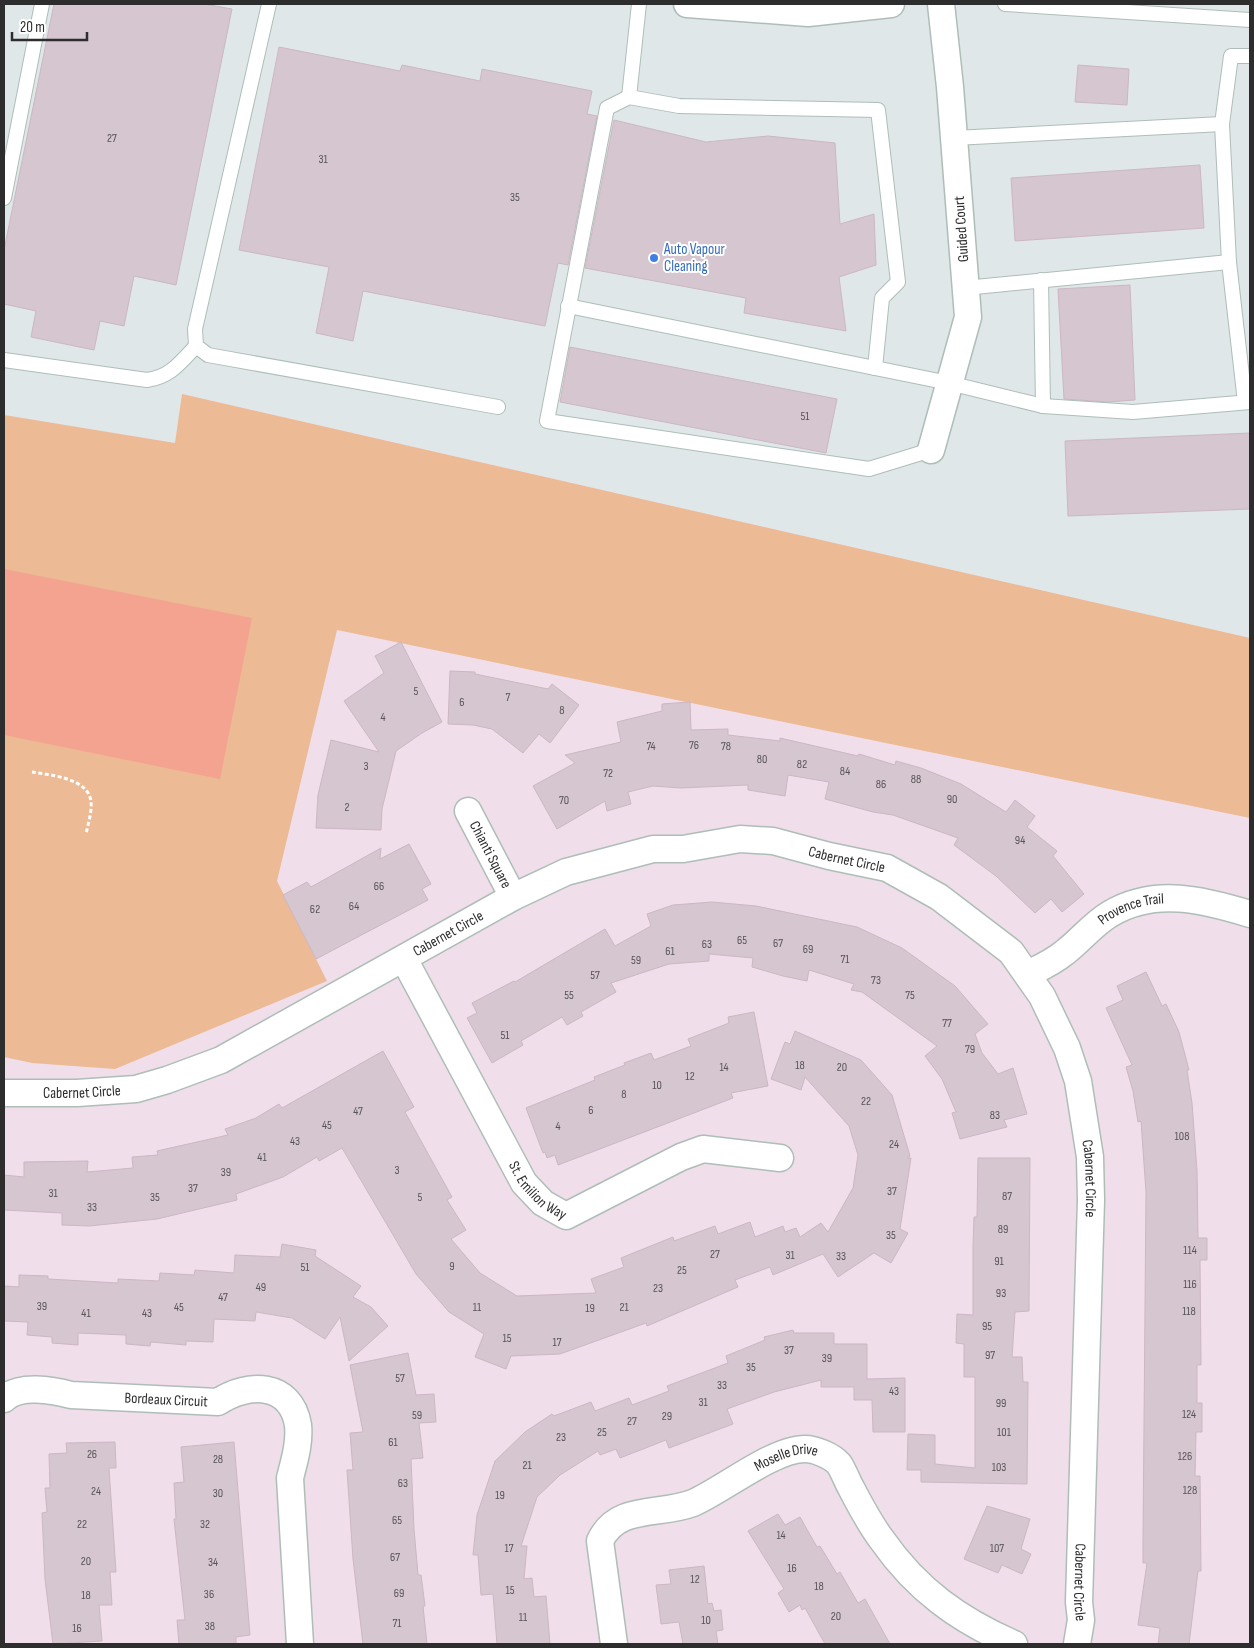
<svg xmlns="http://www.w3.org/2000/svg" width="1254" height="1648" viewBox="0 0 1254 1648" font-family="'Sofia Sans Condensed',sans-serif">
<style>
.industrial{fill:#dfe7e8}
.green{fill:#ecba95}
.pitch{fill:#f4a390}
.building{fill:#d5c6cf;stroke:#ccb7c3}
.lines{fill:none;stroke-linecap:round;stroke-linejoin:round}
.service-casing{stroke:#aebeb7;stroke-width:16}
.minor-casing{stroke:#aebeb7;stroke-width:29}
.path{stroke:#fff;stroke-width:3;stroke-dasharray:4 2.5;stroke-linecap:butt}
.service{stroke:#fff;stroke-width:14}
.minor{stroke:#fff;stroke-width:26}
.shop-dot{fill:#3f7fe0;stroke:#fff;stroke-width:2}
.labels{text-anchor:middle;stroke-width:4;stroke-linejoin:round;paint-order:stroke}
.number-label{font-size:12px;fill:#575356}
.street-label{font-size:15px;fill:#2d2d2d;stroke:#fff}
.shop-label{font-size:15px;fill:#366cbe;stroke:#fff;text-anchor:start}
</style>
<rect width="100%" height="100%" fill="#f0deea"/>
<polygon class="industrial" points="4,4 1250,4 1250,638 183,394 176,443 4,415"/>
<polygon class="green" points="182,394 1250,638 1250,818 337,630 277,881 327,981 115,1069 32,1063 4,1057 4,415 175,443"/>
<polygon class="pitch" points="4,569 252,618 220,779 4,735"/>
<g class="building">
<polygon points="54,4 204,4 232,9 176,285 134,276 124,326 100,321 94,350 31,337 36,311 4,304 4,250"/>
<polygon points="279,47 400,71 402,65 480,81 482,69 592,91 587,114 597,116 568,265 558,263 545,326 363,291 353,341 316,333 329,267 239,250"/>
<polygon points="1078,65 1129,69 1127,105 1075,102"/>
<polygon points="614,120 706,142 768,136 835,143 840,224 874,214 876,265 839,277 846,331 744,313 746,298 585,268"/>
<polygon points="1200,165 1204,228 1015,241 1011,178"/>
<polygon points="1130,285 1135,400 1108,402 1064,399 1058,289"/>
<polygon points="570,347 837,399 826,453 560,402"/>
<polygon points="1250,433 1250,509 1068,516 1065,441"/>
<polygon points="401,642 442,722 422,733 396,751 382,809 381,830 316,828 318,795 331,740 379,752 344,701 384,673 375,656"/>
<polygon points="450,671 475,672 475,674 548,689 552,684 579,705 550,743 539,734 523,753 492,729 473,725 448,724"/>
<polygon points="690,702 691,730 728,729 728,735 780,741 780,738 858,756 859,754 895,765 896,761 921,768 961,784 1006,812 1015,800 1035,816 1027,827 1057,851 1053,856 1084,894 1062,912 1051,899 1035,913 996,876 954,845 958,838 893,815 873,812 825,799 829,782 788,775 785,796 748,790 748,785 681,788 653,786 628,792 631,804 607,811 605,801 557,829 533,786 575,763 565,755 621,742 617,722 662,711 662,704"/>
<polygon points="409,844 431,884 422,889 428,900 316,959 283,895 307,882 311,887 381,848 380,859"/>
<polygon points="712,902 756,906 857,927 902,948 955,986 988,1024 975,1034 982,1053 998,1074 1013,1068 1027,1114 1004,1120 1007,1127 960,1139 952,1113 956,1112 942,1079 925,1056 937,1046 862,992 851,990 854,984 809,970 807,981 783,976 752,967 753,958 709,954 709,961 669,964 611,983 616,992 581,1012 583,1016 567,1025 562,1017 521,1041 523,1045 492,1063 467,1018 477,1013 472,1003 514,981 515,982 605,929 615,946 651,926 647,914 673,905"/>
<polygon points="1146,972 1162,1006 1166,1004 1179,1032 1189,1070 1187,1070 1192,1103 1197,1171 1198,1238 1207,1238 1207,1260 1200,1260 1201,1365 1197,1365 1197,1403 1202,1403 1202,1432 1196,1432 1195,1476 1200,1476 1201,1571 1198,1571 1189,1644 1158,1644 1160,1628 1138,1625 1147,1563 1143,1563 1143,1543 1146,1192 1141,1121 1138,1122 1133,1091 1126,1067 1132,1065 1106,1008 1123,1000 1117,986"/>
<polygon points="754,1012 768,1086 731,1093 733,1098 558,1165 555,1155 547,1158 545,1152 543,1153 526,1108 595,1080 594,1077 625,1065 624,1063 651,1053 654,1060 691,1046 688,1039 729,1023 728,1017"/>
<polygon points="795,1031 861,1060 892,1095 910,1156 907,1158 911,1158 900,1229 908,1233 891,1263 874,1253 838,1277 823,1254 773,1275 770,1267 735,1280 738,1287 647,1326 646,1323 560,1354 511,1356 506,1369 475,1357 484,1334 449,1312 416,1274 342,1148 319,1161 317,1157 283,1177 236,1194 237,1200 157,1219 89,1226 62,1225 62,1213 4,1210 4,1175 24,1177 24,1162 88,1161 87,1172 133,1168 132,1157 158,1155 157,1151 228,1135 225,1129 256,1118 279,1104 282,1108 383,1051 414,1107 405,1112 452,1197 447,1200 466,1230 451,1239 480,1273 517,1296 596,1293 591,1279 624,1267 621,1258 673,1237 674,1241 715,1226 718,1234 750,1222 755,1237 783,1226 785,1232 796,1228 800,1237 821,1223 828,1232 853,1188 858,1155 849,1126 805,1077 801,1090 771,1079 785,1042 790,1044"/>
<polygon points="978,1158 1030,1158 1029,1311 1015,1312 1012,1357 1022,1357 1023,1382 1028,1382 1027,1484 921,1482 921,1470 907,1470 908,1434 935,1435 935,1464 975,1468 975,1377 964,1377 964,1344 956,1343 957,1314 973,1315 973,1246 974,1217 977,1217"/>
<polygon points="282,1244 316,1250 315,1256 361,1286 353,1297 371,1307 388,1326 349,1361 340,1317 325,1339 292,1318 256,1312 255,1321 214,1319 213,1342 186,1341 186,1345 151,1342 150,1346 126,1344 126,1335 78,1333 78,1345 52,1343 52,1337 27,1335 28,1322 4,1321 4,1286 19,1287 19,1275 48,1276 48,1279 118,1283 118,1279 159,1281 160,1273 194,1275 195,1270 234,1273 235,1255 280,1257"/>
<polygon points="793,1330 794,1333 834,1333 834,1344 867,1344 867,1379 905,1378 905,1432 873,1432 872,1400 854,1400 854,1387 821,1387 821,1380 774,1392 727,1409 733,1424 669,1448 666,1440 620,1458 616,1449 600,1455 598,1451 560,1475 537,1497 521,1546 527,1546 524,1579 532,1578 534,1597 546,1596 550,1644 497,1644 493,1594 481,1595 478,1555 473,1555 477,1515 495,1461 525,1432 552,1414 554,1416 591,1402 595,1411 629,1398 632,1405 669,1391 667,1386 728,1363 726,1356 765,1340 764,1337"/>
<polygon points="408,1353 416,1395 434,1394 436,1422 419,1423 423,1458 411,1459 414,1529 418,1575 421,1575 425,1606 423,1606 427,1644 363,1644 353,1559 347,1470 353,1470 350,1433 363,1432 350,1365"/>
<polygon points="115,1442 116,1468 109,1468 116,1572 110,1572 112,1605 99,1605 102,1641 53,1644 45,1579 42,1513 47,1512 45,1488 50,1488 49,1454 67,1453 66,1443"/>
<polygon points="234,1442 250,1635 236,1637 236,1644 179,1644 177,1620 185,1620 174,1519 176,1519 174,1483 184,1482 181,1447"/>
<polygon points="987,1506 1030,1519 1021,1549 1031,1554 1022,1574 1002,1565 998,1573 964,1559"/>
<polygon points="778,1514 785,1525 800,1517 817,1547 820,1546 837,1574 840,1572 858,1603 865,1599 890,1644 825,1644 805,1608 802,1610 800,1605 789,1612 778,1593 784,1589 748,1531"/>
<polygon points="704,1566 708,1604 712,1603 714,1611 721,1610 723,1630 716,1631 718,1644 683,1644 679,1622 661,1624 656,1585 671,1584 669,1570"/>
</g>
<g class="lines">
<defs>
<g id="service">
<polyline points="269,4 195,329 196,346 208,355 498,407"/>
<polyline points="639,4 629,97 679,106 878,110 898,282 882,298 875,368"/>
<polyline points="1005,4 1250,20"/>
<polyline points="629,97 607,108 547,421 869,469 931,450"/>
<polyline points="954,138 1222,124"/>
<polyline points="4,198 42,4"/>
<polyline points="1041,280 1043,406"/>
<polyline points="965,288 1229,262"/>
<polyline points="568,306 949,383 1043,406 1133,412 1250,402"/>
<path d="M4,360L147,380C170,377 180,363 196,346"/>
<polyline points="1245,402 1229,262 1222,124 1231,56 1250,56"/>
</g>
<g id="minor">
<polyline points="687,4 808,13 891,4"/>
<polyline points="931,450 968,317 950,87 941,4"/>
<path id="s1" d="M468,811L513,897"/>
<path id="s2" d="M404,959L524,1183L543,1203L566,1216L681,1157L703,1149L780,1158"/>
<path id="s3" d="M1028,974C1040,968 1053,962 1064,953C1080,941 1093,924 1110,914C1155,887 1204,900 1250,914"/>
<path id="s4" d="M4,1093H77L136,1089L167,1080L221,1060L513,897L566,872L653,849H683L740,839L773,841L829,856L887,868L939,897L1011,952L1042,996L1067,1048L1078,1081L1090,1157L1091,1200L1079,1602L1081,1620L1077,1644"/>
<path id="s5" d="M4,1399C19,1384 53,1390 71,1395L218,1402C248,1382 291,1382 298,1425C300,1443 294,1462 290,1478L300,1644"/>
<path id="s6" d="M614,1644L600,1541C617,1504 659,1516 693,1503C723,1490 773,1449 805,1449C815,1449 832,1456 839,1464C843,1470 846,1478 849,1484C859,1503 869,1523 882,1540C917,1590 959,1620 1014,1644"/>
</g>
</defs>
<use href="#service" class="service-casing"/>
<use href="#minor" class="minor-casing"/>
<path class="path" d="M32,772C50,775 89,778 91,802C92,812 88,824 86,834"/>
<use href="#service" class="service"/>
<use href="#minor" class="minor"/>
</g>
<circle class="shop-dot" cx="654" cy="258" r="5"/>
<g class="labels">
<g class="number-label">
<text x="112" y="142">27</text>
<text x="323" y="163">31</text>
<text x="515" y="201">35</text>
<text x="805" y="420">51</text>
<text x="416" y="695">5</text>
<text x="508" y="701">7</text>
<text x="462" y="706">6</text>
<text x="562" y="714">8</text>
<text x="383" y="721">4</text>
<text x="694" y="749">76</text>
<text x="651" y="750">74</text>
<text x="726" y="750">78</text>
<text x="762" y="763">80</text>
<text x="802" y="768">82</text>
<text x="366" y="770">3</text>
<text x="845" y="775">84</text>
<text x="608" y="777">72</text>
<text x="916" y="783">88</text>
<text x="881" y="788">86</text>
<text x="952" y="803">90</text>
<text x="564" y="804">70</text>
<text x="347" y="811">2</text>
<text x="1020" y="844">94</text>
<text x="379" y="890">66</text>
<text x="354" y="910">64</text>
<text x="315" y="913">62</text>
<text x="742" y="944">65</text>
<text x="778" y="947">67</text>
<text x="707" y="948">63</text>
<text x="808" y="953">69</text>
<text x="670" y="955">61</text>
<text x="845" y="963">71</text>
<text x="636" y="964">59</text>
<text x="595" y="979">57</text>
<text x="876" y="984">73</text>
<text x="569" y="999">55</text>
<text x="910" y="999">75</text>
<text x="947" y="1027">77</text>
<text x="505" y="1039">51</text>
<text x="970" y="1053">79</text>
<text x="800" y="1069">18</text>
<text x="724" y="1071">14</text>
<text x="842" y="1071">20</text>
<text x="690" y="1080">12</text>
<text x="657" y="1089">10</text>
<text x="624" y="1098">8</text>
<text x="866" y="1105">22</text>
<text x="591" y="1114">6</text>
<text x="358" y="1115">47</text>
<text x="995" y="1119">83</text>
<text x="327" y="1129">45</text>
<text x="558" y="1130">4</text>
<text x="1182" y="1140">108</text>
<text x="295" y="1145">43</text>
<text x="894" y="1148">24</text>
<text x="262" y="1161">41</text>
<text x="397" y="1174">3</text>
<text x="226" y="1176">39</text>
<text x="193" y="1192">37</text>
<text x="892" y="1195">37</text>
<text x="53" y="1197">31</text>
<text x="1007" y="1200">87</text>
<text x="155" y="1201">35</text>
<text x="420" y="1201">5</text>
<text x="92" y="1211">33</text>
<text x="1003" y="1233">89</text>
<text x="891" y="1239">35</text>
<text x="1190" y="1254">114</text>
<text x="715" y="1258">27</text>
<text x="790" y="1259">31</text>
<text x="841" y="1260">33</text>
<text x="999" y="1265">91</text>
<text x="452" y="1270">9</text>
<text x="305" y="1271">51</text>
<text x="682" y="1274">25</text>
<text x="1190" y="1288">116</text>
<text x="261" y="1291">49</text>
<text x="658" y="1292">23</text>
<text x="1001" y="1297">93</text>
<text x="223" y="1301">47</text>
<text x="42" y="1310">39</text>
<text x="179" y="1311">45</text>
<text x="477" y="1311">11</text>
<text x="624" y="1311">21</text>
<text x="590" y="1312">19</text>
<text x="1189" y="1315">118</text>
<text x="86" y="1317">41</text>
<text x="147" y="1317">43</text>
<text x="987" y="1330">95</text>
<text x="507" y="1342">15</text>
<text x="557" y="1346">17</text>
<text x="789" y="1354">37</text>
<text x="990" y="1359">97</text>
<text x="827" y="1362">39</text>
<text x="751" y="1371">35</text>
<text x="400" y="1382">57</text>
<text x="722" y="1389">33</text>
<text x="894" y="1395">43</text>
<text x="703" y="1406">31</text>
<text x="1001" y="1407">99</text>
<text x="1189" y="1418">124</text>
<text x="417" y="1419">59</text>
<text x="667" y="1420">29</text>
<text x="632" y="1425">27</text>
<text x="602" y="1436">25</text>
<text x="1004" y="1436">101</text>
<text x="561" y="1441">23</text>
<text x="393" y="1446">61</text>
<text x="92" y="1458">26</text>
<text x="1185" y="1460">126</text>
<text x="218" y="1463">28</text>
<text x="527" y="1469">21</text>
<text x="999" y="1471">103</text>
<text x="403" y="1487">63</text>
<text x="1190" y="1494">128</text>
<text x="96" y="1495">24</text>
<text x="218" y="1497">30</text>
<text x="500" y="1499">19</text>
<text x="397" y="1524">65</text>
<text x="82" y="1528">22</text>
<text x="205" y="1528">32</text>
<text x="781" y="1539">14</text>
<text x="509" y="1552">17</text>
<text x="997" y="1552">107</text>
<text x="395" y="1561">67</text>
<text x="86" y="1565">20</text>
<text x="213" y="1566">34</text>
<text x="792" y="1572">16</text>
<text x="695" y="1583">12</text>
<text x="819" y="1590">18</text>
<text x="510" y="1594">15</text>
<text x="399" y="1597">69</text>
<text x="209" y="1598">36</text>
<text x="86" y="1599">18</text>
<text x="836" y="1620">20</text>
<text x="523" y="1621">11</text>
<text x="706" y="1624">10</text>
<text x="397" y="1627">71</text>
<text x="210" y="1630">38</text>
<text x="77" y="1632">16</text>
</g>
<g class="street-label">
<text transform="translate(961 229) rotate(-94)" y="5">Guided Court</text>
<text dy="5" stroke="none"><textPath href="#s1" startOffset="49">Chianti Square</textPath></text>
<text dy="5" stroke="none"><textPath href="#s4" startOffset="902">Cabernet Circle</textPath></text>
<text dy="5" stroke="none"><textPath href="#s3" startOffset="124">Provence Trail</textPath></text>
<text dy="5" stroke="none"><textPath href="#s4" startOffset="482">Cabernet Circle</textPath></text>
<text dy="5" stroke="none"><textPath href="#s4" startOffset="78">Cabernet Circle</textPath></text>
<text dy="5" stroke="none"><textPath href="#s4" startOffset="1338">Cabernet Circle</textPath></text>
<text dy="5" stroke="none"><textPath href="#s2" startOffset="269">St. Emilion Way</textPath></text>
<text dy="5" stroke="none"><textPath href="#s5" startOffset="165">Bordeaux Circuit</textPath></text>
<text dy="5" stroke="none"><textPath href="#s6" startOffset="314">Moselle Drive</textPath></text>
<text dy="5" stroke="none"><textPath href="#s4" startOffset="1742">Cabernet Circle</textPath></text>
</g>
<g class="shop-label">
<text x="664" y="254">Auto Vapour<tspan x="664" dy="17">Cleaning</tspan></text>
</g>
</g>
<rect width="1254" height="1648" fill="none" stroke="#2d2d2d" stroke-width="10"/>
<path d="M12 32v8h75v-8" fill="none" stroke="#2d2d2d" stroke-width="2.5"/>
<text x="20" y="32" font-size="15" fill="#2d2d2d" stroke="#ffffff" stroke-width="4" paint-order="stroke">20 m</text>
</svg>
